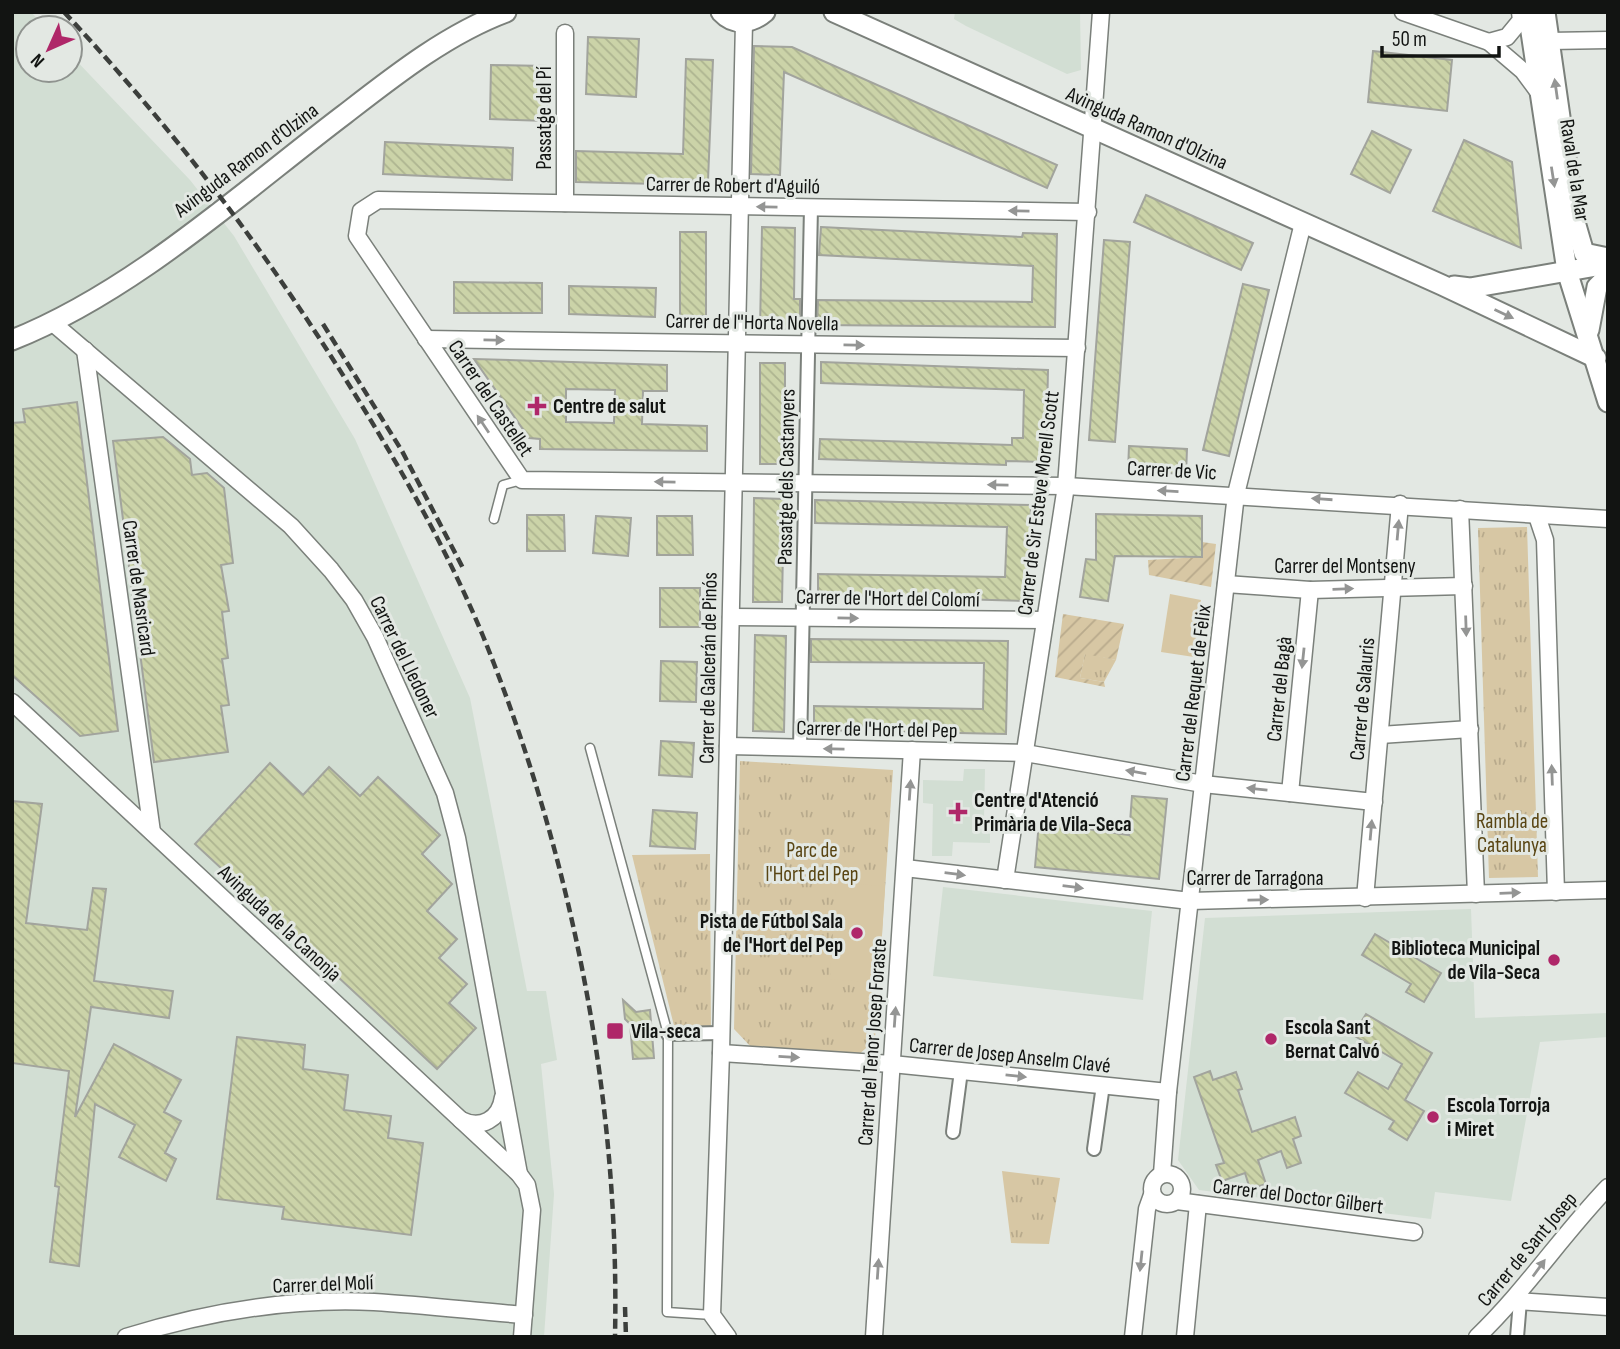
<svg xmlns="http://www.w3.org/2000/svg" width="1620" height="1349" viewBox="0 0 1620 1349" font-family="'Sofia Sans Condensed',sans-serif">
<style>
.built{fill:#d2ded3}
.grass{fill:url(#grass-tufts)}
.garden{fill:url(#garden-furrows)}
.pitch{fill:#d7c7a4}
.building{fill:url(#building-back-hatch);stroke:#a2a49d;stroke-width:2;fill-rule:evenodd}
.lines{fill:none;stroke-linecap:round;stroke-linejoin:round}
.service-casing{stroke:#7b807b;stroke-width:11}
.pedestrian-casing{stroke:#7b807b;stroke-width:16}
.minor-casing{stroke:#7b807b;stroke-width:19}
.tertiary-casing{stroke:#7b807b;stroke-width:23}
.service{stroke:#fff;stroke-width:8}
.pedestrian{stroke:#fff;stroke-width:12}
.minor{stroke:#fff;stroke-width:16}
.tertiary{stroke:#fff;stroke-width:19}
.rail{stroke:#3c3f3c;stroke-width:4.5;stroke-dasharray:10 5;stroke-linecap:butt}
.oneway{fill:#949594}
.poi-dot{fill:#af2769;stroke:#e3e8e3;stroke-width:2.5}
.labels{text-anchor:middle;stroke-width:6;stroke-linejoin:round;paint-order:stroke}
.street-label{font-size:21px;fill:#121412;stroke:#e3e8e3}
.poi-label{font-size:21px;font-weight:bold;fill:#121412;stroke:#e3e8e3;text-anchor:start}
.park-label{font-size:21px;fill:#594513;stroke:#e3e8e3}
</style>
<defs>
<pattern id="grass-tufts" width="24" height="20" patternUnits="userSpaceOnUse" patternTransform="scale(1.75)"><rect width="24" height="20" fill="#d7c7a4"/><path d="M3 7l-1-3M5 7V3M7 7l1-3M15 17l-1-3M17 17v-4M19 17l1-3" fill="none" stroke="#b8aa8c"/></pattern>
<pattern id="garden-furrows" width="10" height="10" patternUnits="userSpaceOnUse" patternTransform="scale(1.75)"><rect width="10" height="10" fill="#d7c7a4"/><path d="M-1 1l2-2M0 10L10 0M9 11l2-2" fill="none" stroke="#b8aa8c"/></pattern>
<pattern id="building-back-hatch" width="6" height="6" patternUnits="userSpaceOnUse" patternTransform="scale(1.75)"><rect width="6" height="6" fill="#cbd3a8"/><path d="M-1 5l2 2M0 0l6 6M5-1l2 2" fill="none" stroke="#adb490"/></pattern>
</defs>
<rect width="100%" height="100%" fill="#e3e8e3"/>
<g class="built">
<polygon points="12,12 31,12 46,28 28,28 28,70 70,70 70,54 190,180 234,236 355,439 470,698 527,991 546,991 557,1060 541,1064 554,1194 544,1337 12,1337"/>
<polygon points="955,12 1080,12 1081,70 1067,74 966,26 954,19"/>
<polygon points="964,769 985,769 984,820 990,821 990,843 953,842 952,856 932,856 933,804 923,803 923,780 963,781"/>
<polygon points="943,887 1152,911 1143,1000 933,976"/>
<polygon points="1471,909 1475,1018 1608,1013 1608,1037 1540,1042 1511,1201 1435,1192 1431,1219 1199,1190 1178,1160 1205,918"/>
</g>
<g class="grass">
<polygon points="1527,527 1538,877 1489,878 1478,528"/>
<polygon points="1085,653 1116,660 1104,682 1080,678"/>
<polygon points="740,761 893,770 875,1040 856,1057 752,1048 734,1029"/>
<polygon points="710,854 711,1033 676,1034 632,855"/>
<polygon points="1002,1171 1060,1178 1049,1244 1011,1243"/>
</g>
<g class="garden">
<polygon points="1202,542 1216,544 1211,587 1149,575 1148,560 1201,557"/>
<polygon points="1063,614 1124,624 1116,660 1085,654 1080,678 1104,682 1105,687 1055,677"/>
</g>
<g class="pitch">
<polygon points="1170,594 1201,600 1194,657 1161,652"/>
<polygon points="836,883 885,886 879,983 830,979"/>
</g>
<g class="building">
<polygon points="588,37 639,39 636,97 586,94"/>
<polygon points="754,46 792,47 1057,165 1047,188 784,72 780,175 751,174"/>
<polygon points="1373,51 1452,60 1447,111 1368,102"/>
<polygon points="686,59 713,60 708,181 660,179 659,184 576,182 576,151 683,154"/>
<polygon points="491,65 547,66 547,121 490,119"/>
<polygon points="1372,131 1411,150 1390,193 1351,174"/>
<polygon points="1464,140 1512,162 1521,248 1433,211"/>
<polygon points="385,142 513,148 512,180 383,174"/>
<polygon points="1146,195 1253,243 1241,270 1134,222"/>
<polygon points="762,227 795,228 794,299 800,299 800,325 793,324 793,329 760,329"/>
<polygon points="821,227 1022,237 1023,233 1057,234 1055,327 817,325 818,300 1032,302 1033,266 819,255"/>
<rect x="680" y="232" width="26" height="84"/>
<polygon points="1104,240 1130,242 1115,442 1089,440"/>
<polygon points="454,282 542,283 542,313 454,313"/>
<polygon points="1243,284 1269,290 1229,456 1203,450"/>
<polygon points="569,286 656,288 655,317 569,314"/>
<path d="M474,359L667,365V391H643L642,424L707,426V451L540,449V439L529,438ZM566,389L615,390L614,423L566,422Z"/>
<polygon points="821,362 1048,370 1046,462 1006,461 1006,465 819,459 820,439 1012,445 1012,438 1023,438 1024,390 821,383"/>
<rect x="760" y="363" width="25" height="101"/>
<polygon points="77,402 118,731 80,736 12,675 12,423 25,422 23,409"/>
<polygon points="163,437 190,459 192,475 207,473 224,488 233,563 221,565 229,611 222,612 228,658 222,659 229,705 221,706 228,752 154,762 113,441"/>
<polygon points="1129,446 1187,449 1186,474 1128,471"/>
<polygon points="754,498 784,499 782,602 753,602"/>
<polygon points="815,500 1031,505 1028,601 818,595 818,574 1005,577 1007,527 815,523"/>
<polygon points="1096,514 1202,516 1202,557 1115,556 1108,601 1080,597 1086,559 1096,560"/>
<polygon points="527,515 564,515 565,551 527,551"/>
<polygon points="596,516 631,518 628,556 593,553"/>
<polygon points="657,516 692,516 693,555 657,555"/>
<rect x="660" y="588" width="40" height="39"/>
<polygon points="755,635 786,636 784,732 753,731"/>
<polygon points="811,639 1008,641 1006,734 814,730 814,706 983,709 984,663 811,662"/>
<polygon points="661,661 697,662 696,702 660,701"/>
<polygon points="661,741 694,743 692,777 659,775"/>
<polygon points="270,763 303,795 329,767 360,796 378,777 440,835 422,854 452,884 427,911 457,939 439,958 467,984 449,1003 476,1028 437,1069 195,844"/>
<polygon points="1132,796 1167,799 1159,879 1035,867 1039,822 1129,835"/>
<polygon points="12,801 42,804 26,923 87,930 93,888 106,889 94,981 173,991 169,1018 91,1007 75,1117 114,1044 181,1080 164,1112 181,1121 165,1153 176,1159 166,1181 119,1157 135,1125 95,1104 79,1266 50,1262 59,1187 55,1186 69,1071 12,1063"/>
<polygon points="653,810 697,813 695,849 650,846"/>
<polygon points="1375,934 1441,973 1424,1002 1406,992 1411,984 1362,955"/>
<polygon points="623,1000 636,1012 650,1010 654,1058 633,1059 630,1024 625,1019"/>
<polygon points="1366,1014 1432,1053 1405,1100 1424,1111 1407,1140 1389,1129 1394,1121 1345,1093 1358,1072 1388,1089 1402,1064 1353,1035"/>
<polygon points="237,1037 305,1045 303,1069 348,1075 344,1110 391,1116 388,1138 423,1143 411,1235 282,1219 284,1207 217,1199"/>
<polygon points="1210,1071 1213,1080 1236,1072 1242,1089 1238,1090 1252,1132 1295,1117 1301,1136 1293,1139 1301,1163 1287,1168 1281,1151 1258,1160 1266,1184 1250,1189 1245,1173 1222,1181 1216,1165 1224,1163 1194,1077"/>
</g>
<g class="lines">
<defs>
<g id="service">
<polyline points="494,519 503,485 522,480"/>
<polyline points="590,748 668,1034 667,1312 712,1315"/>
</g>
<g id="pedestrian">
<polyline points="800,748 811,207"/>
<polyline points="668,1034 721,1033"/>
<polyline points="953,1132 961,1071"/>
<polyline points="1094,1149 1103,1085"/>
<polyline points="1517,1337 1520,1301"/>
</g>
<g id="minor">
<polyline points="1403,12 1489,42 1523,71 1540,94"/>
<polyline points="1549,41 1608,40"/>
<polyline points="1489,42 1507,37 1521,20 1520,12"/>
<polyline points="565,203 565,33"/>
<polyline points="1088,212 378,200 361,211 357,236 522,480 1066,486 1608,519"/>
<polyline points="54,324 291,526 331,570 354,600 375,637 445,793 457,838 519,1174"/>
<polyline points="426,339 1077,348"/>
<polyline points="85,350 152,832"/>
<polyline points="1460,509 1476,894"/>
<polyline points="1537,516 1545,540 1556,892"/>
<polyline points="1226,584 1310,590 1464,586"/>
<polyline points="731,617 1045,620"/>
<polyline points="12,702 519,1174 527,1185 532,1210 522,1337"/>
<polyline points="1380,735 1470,729"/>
<polyline points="728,746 1025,753 1203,784 1374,802"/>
<polyline points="1290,793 1310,590"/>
<polyline points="905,868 1190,901 1608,890"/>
<polyline points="1005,880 1066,486 1101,12"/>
<polyline points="1365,898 1400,504"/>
<polyline points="721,1053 892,1064 1168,1092"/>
<path d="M461,1120C481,1130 500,1119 503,1097"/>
<circle cx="1167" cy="1189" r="15"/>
<polyline points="1162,1174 1168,1092 1236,494 1303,223"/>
<polyline points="1177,1201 1414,1232"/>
<polyline points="1515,1301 1608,1307"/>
<path d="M126,1337C206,1312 290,1298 374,1302C424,1305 474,1311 524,1315"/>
<polyline points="728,1337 712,1315 721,1053 744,22"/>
<polyline points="874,1337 912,750"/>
<polyline points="1133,1337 1147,1209 1152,1195"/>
<polyline points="1185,1337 1198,1204"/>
<path d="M1477,1337C1525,1291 1562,1235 1608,1187"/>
</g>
<g id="tertiary">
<path d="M721,12C734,26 751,24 765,12"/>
<polyline points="834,12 1442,285 1596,358"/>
<polyline points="1528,12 1567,271 1608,402"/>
<polyline points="1545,12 1575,222 1584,253 1608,258"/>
<polyline points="1454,286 1470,288 1608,264"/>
<polyline points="1589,330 1597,287 1608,276"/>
<path d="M12,340C133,292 242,192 345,114C394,76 447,34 506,12"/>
</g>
</defs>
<use href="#service" class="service-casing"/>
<use href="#pedestrian" class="pedestrian-casing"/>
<use href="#minor" class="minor-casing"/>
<use href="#tertiary" class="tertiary-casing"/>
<use href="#service" class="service"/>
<use href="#pedestrian" class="pedestrian"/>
<use href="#minor" class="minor"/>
<use href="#tertiary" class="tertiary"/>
<g class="rail">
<path d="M64,12C176,132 264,248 351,388C400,467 447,549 483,636C572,856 620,1099 615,1337"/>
<polyline points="323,324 402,451 464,570"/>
<polyline points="625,1307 626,1337"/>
</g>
</g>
<defs><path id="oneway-solid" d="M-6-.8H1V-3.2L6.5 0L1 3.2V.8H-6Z" transform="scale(1.75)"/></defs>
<g class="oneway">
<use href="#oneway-solid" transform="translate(1556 89) rotate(-98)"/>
<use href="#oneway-solid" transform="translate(1553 177) rotate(81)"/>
<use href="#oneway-solid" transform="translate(767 207) rotate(-179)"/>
<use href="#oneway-solid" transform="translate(1019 211) rotate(-179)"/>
<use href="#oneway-solid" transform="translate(1504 314) rotate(25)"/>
<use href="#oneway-solid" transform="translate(494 340) rotate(1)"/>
<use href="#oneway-solid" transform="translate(854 345) rotate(1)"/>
<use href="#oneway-solid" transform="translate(483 424) rotate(-124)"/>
<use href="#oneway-solid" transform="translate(665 482) rotate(-179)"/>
<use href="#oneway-solid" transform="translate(998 485) rotate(-179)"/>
<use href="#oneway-solid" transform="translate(1168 491) rotate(-177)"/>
<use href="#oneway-solid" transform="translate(1322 499) rotate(-176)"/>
<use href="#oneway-solid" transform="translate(1398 530) rotate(-85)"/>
<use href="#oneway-solid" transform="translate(1343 589) rotate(-2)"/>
<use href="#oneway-solid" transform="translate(848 618) rotate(1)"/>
<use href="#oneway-solid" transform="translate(1466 626) rotate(88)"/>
<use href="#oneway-solid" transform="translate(1303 658) rotate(96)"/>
<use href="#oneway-solid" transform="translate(834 749) rotate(-179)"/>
<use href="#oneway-solid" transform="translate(1136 772) rotate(-170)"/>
<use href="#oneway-solid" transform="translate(1552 775) rotate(-92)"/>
<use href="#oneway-solid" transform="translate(1257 789) rotate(-174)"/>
<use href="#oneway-solid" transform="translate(910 790) rotate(-86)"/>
<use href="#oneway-solid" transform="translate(1371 830) rotate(-85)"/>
<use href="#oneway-solid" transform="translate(955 874) rotate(7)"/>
<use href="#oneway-solid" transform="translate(1073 887) rotate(7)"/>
<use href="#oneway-solid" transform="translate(1510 893) rotate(-2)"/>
<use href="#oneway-solid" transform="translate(1258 900) rotate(-1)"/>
<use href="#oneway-solid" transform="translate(895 1017) rotate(-86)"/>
<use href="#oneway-solid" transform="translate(789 1057) rotate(3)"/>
<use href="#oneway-solid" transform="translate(1016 1076) rotate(6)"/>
<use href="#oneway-solid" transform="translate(1141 1261) rotate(96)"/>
<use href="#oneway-solid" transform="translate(1539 1268) rotate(-54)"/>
<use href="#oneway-solid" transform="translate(878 1269) rotate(-86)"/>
</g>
<g class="poi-dot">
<path d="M533.5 395.5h7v7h7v7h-7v7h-7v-7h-7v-7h7z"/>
<path d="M954.5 801.5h7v7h7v7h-7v7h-7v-7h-7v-7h7z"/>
<circle cx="857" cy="933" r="7"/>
<circle cx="1554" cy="960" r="7"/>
<rect x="606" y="1022" width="18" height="18" rx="3.5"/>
<circle cx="1271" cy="1039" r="7"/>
<circle cx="1433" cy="1117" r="7"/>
</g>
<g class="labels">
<g class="street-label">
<text transform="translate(544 118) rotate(-90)" y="7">Passatge del Pí</text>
<text transform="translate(1147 128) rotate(24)" y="7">Avinguda Ramon d'Olzina</text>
<text transform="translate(246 160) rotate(-37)" y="7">Avinguda Ramon d'Olzina</text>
<text transform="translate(1575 170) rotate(81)" y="7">Raval de la Mar</text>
<text transform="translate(733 185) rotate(1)" y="7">Carrer de Robert d'Aguiló</text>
<text transform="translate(752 322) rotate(1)" y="7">Carrer de l''Horta Novella</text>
<text transform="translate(491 398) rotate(56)" y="7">Carrer del Castellet</text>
<text transform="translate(1172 470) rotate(3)" y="7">Carrer de Vic</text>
<text transform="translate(786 477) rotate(-89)" y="7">Passatge dels Castanyers</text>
<text transform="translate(1038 503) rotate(-83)" y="7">Carrer de Sir Esteve Morell Scott</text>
<text x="1345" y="573">Carrer del Montseny</text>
<text transform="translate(139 588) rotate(82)" y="7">Carrer de Masricard</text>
<text transform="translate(888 598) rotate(1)" y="7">Carrer de l'Hort del Colomí</text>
<text transform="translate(405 657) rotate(64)" y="7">Carrer del Lledoner</text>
<text transform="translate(708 668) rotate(-89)" y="7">Carrer de Galcerán de Pinós</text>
<text transform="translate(1279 689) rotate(-84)" y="7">Carrer del Bagà</text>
<text transform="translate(1193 693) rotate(-83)" y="7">Carrer del Requet de Fèlix</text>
<text transform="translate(1362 699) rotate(-85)" y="7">Carrer de Salauris</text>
<text transform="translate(877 729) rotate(1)" y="7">Carrer de l'Hort del Pep</text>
<text x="1255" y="885">Carrer de Tarragona</text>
<text transform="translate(280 923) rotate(43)" y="7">Avinguda de la Canonja</text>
<text transform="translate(872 1042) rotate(-86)" y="7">Carrer del Tenor Josep Foraste</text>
<text transform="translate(1010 1055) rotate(6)" y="7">Carrer de Josep Anselm Clavé</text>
<text transform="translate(1298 1196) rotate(7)" y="7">Carrer del Doctor Gilbert</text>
<text transform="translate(1527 1249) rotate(-50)" y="7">Carrer de Sant Josep</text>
<text transform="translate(323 1284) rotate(-2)" y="7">Carrer del Molí</text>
</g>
<g class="poi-label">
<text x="553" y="413">Centre de salut</text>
<text x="974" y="807">Centre d'Atenció<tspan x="974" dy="24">Primària de Vila-Seca</tspan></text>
<text x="843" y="928" text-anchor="end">Pista de Fútbol Sala<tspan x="843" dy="24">de l'Hort del Pep</tspan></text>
<text x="1540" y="955" text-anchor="end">Biblioteca Municipal<tspan x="1540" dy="24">de Vila-Seca</tspan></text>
<text x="1285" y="1034">Escola Sant<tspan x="1285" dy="24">Bernat Calvó</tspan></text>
<text x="631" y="1038">Vila-seca</text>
<text x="1447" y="1112">Escola Torroja<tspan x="1447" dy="24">i Miret</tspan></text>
</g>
<g class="park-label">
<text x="1512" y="828">Rambla de<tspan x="1512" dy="24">Catalunya</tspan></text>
<text x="812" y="857">Parc de<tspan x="812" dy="24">l'Hort del Pep</tspan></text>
</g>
</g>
<rect width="1620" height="1349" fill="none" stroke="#121412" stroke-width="28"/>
<g transform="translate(49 49) rotate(225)"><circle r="33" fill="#e3e8e3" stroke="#8f938f" stroke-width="2"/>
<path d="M0-5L12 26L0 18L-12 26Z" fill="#af2769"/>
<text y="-10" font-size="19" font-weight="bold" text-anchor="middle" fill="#121412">N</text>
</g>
<path d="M1382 46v10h117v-10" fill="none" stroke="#121412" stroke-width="3.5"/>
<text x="1392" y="46" font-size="21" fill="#121412" stroke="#e3e8e3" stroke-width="5" paint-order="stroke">50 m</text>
</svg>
